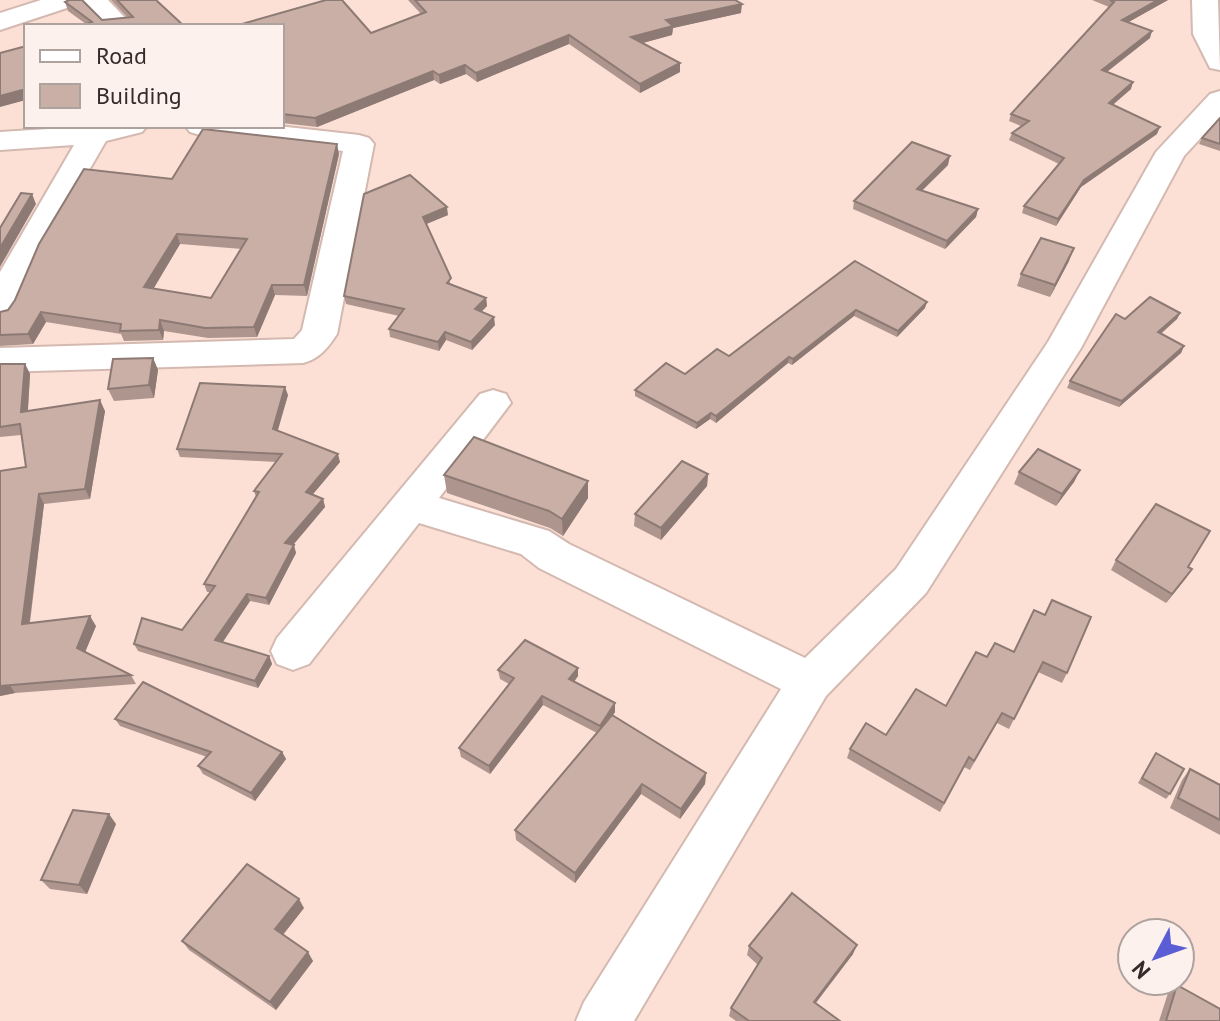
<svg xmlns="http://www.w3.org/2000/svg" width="1220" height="1021" viewBox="0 0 1220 1021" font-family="'PT Sans',sans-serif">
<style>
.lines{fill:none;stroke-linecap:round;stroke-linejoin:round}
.street-casing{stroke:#d4b9b0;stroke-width:4}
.street{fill:#fff;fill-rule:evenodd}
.wall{fill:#ae968f;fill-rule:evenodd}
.shaded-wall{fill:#8d7a74}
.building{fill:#caafa6;stroke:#8d7a74;stroke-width:2;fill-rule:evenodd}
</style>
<rect width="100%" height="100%" fill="#fce0d6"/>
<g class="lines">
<defs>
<g id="street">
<polygon points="41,0 80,0 76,5 0,30 0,13"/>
<polygon points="80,0 108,0 133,26 105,26"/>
<polygon points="1192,0 1218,0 1220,70 1210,68 1193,34"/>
<polygon points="1220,91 1220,117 1184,156 1081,348 926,593 826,696 634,1021 576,1021 584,1002 781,689 539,568 521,554 419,523 309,664 293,670 277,664 271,651 277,638 480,394 493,390 506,394 511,403 439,498 549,531 569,544 805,658 896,569 1048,342 1156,152 1210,94"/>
<polygon points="96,126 147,126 142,132 106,141 41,253 17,309 12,317 0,320 0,272 74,145 0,150 0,132"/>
<path d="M185,126H278L359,135L369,138L374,144L337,334C328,348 319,359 303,363L0,372V348L294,339L302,330L343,151L200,135L190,132Z"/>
</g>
</defs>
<use href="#street" class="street-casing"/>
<use href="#street" class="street"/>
</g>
<g class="wall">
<polygon points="111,0 156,0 184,26 86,24 68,11 65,2 102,20 128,18"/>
<polygon points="408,0 735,0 741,13 673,28 672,35 643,43 680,63 680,72 640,93 569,44 477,82 466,74 440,84 434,80 317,127 282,123 282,26 371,33 421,14"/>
<polygon points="1092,0 1168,0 1128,22 1150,38 1107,72 1131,89 1113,104 1157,134 1081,187 1056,226 1022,213 1024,206 1059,164 1009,140 1012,133 1021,126 1009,121 1011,114 1109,7"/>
<polygon points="1220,118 1220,151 1199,144 1202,138"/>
<path d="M339,154L307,296L275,295L257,337L208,338L164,331L163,340L124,341L121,334L46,322L33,344L0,346V312L8,310L172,179ZM180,244L242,249L211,298L153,289Z"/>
<polygon points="948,165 922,191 978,209 976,217 945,249 853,209 854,201"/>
<polygon points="364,194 448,215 426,224 451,285 486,298 487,306 481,312 495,325 472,350 446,340 439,351 390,337 389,329 399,316 346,304 344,296"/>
<polygon points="855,261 925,308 897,337 854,316 792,365 788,363 716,423 710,419 696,429 635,396 635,390 685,374 729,356"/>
<polygon points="1069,261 1050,297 1017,286 1021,274"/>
<polygon points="1180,313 1177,319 1161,334 1184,346 1181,353 1119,407 1067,388 1070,381 1125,319"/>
<polygon points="153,358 158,370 154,398 114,401 108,389"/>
<polygon points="0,364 25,364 30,374 28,411 105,411 90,499 44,504 30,623 96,626 85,652 131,675 136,684 15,693 0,696 0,471 26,467 21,435 0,437"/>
<polygon points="288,395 277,430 340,462 313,494 323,499 325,507 293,545 296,553 269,605 250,601 222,642 269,656 272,664 258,688 138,651 134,644 182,630 211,592 207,592 204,584 256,497 254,491 276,462 180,457 177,449"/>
<polygon points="1080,470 1074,482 1056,506 1014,484 1019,472"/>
<polygon points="708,474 707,486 661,540 634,526 635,514"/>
<polygon points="444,475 588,498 563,536 550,528 447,493"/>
<polygon points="1116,560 1188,567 1186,578 1166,603 1111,570"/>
<polygon points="1034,610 1067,673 1062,683 1038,672 1009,729 997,723 970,770 964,767 940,812 847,758 850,749 886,735 946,706 987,657 1014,652"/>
<polygon points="498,670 578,676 574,682 615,712 613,715 706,773 705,784 680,819 641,794 575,883 516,840 515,830 597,733 543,705 490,774 461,757 459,748 509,684 500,679"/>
<polygon points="115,719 282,752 286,759 255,801 203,774 198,766 207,757 120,726"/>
<polygon points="1156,753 1170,794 1166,799 1138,783"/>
<polygon points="1190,769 1220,785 1220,835 1170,808 1182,780"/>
<polygon points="116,824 87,894 50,889 41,880"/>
<polygon points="304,908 283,935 313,961 276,1010 189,950 182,941"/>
<polygon points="749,946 853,954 816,1003 840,1021 736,1021 729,1016 731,1008 758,965 747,955"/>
<polygon points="1177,985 1220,1021 1159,1021 1168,993"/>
</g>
<g class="shaded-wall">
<polygon points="1158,0 1168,0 1120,27 1122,20"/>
<polygon points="742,4 741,13 673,28 672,35 631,46 631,37 666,20"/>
<polygon points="1152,31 1150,38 1100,77 1102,70"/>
<polygon points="569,35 569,44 477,82 476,73"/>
<polygon points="680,63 680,72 640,93 640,84"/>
<polygon points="465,65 466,74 440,84 439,75"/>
<polygon points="433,71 434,80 317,127 315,118"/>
<polygon points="1133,82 1131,89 1107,110 1109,103"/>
<polygon points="26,89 26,100 0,107 0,96"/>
<polygon points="1160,127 1157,134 1081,187 1056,226 1058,219 1084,180"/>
<polygon points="337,144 339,154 307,296 304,285"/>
<polygon points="950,156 948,165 915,197 917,189"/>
<polygon points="32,194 36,204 0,267 0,248"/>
<polygon points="447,207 448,215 424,225 423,217"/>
<polygon points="978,209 976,217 945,249 947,241"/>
<polygon points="177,234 180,244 148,298 144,287"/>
<polygon points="1074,248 1069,261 1050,297 1055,285"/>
<polygon points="272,285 275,295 257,337 254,327"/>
<polygon points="486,298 487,306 476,317 475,309"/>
<polygon points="927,302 925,308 897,337 898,331"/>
<polygon points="856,310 854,316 792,365 793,359"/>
<polygon points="41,312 46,322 33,344 28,334"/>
<polygon points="1180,313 1177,319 1155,338 1158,332"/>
<polygon points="494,317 495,325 472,350 471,342"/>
<polygon points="160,320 164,331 163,340 159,330"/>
<polygon points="445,332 446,340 439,351 438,342"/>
<polygon points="1184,346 1181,353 1119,407 1122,401"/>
<polygon points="789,357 788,363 716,423 716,416"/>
<polygon points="153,358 158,370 154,398 149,385"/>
<polygon points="25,364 30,374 27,422 21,412"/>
<polygon points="285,387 288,395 276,437 273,429"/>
<polygon points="100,400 105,411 90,499 85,489"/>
<polygon points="711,413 710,419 696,429 697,423"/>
<polygon points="338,454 340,462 308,500 306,492"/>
<polygon points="1080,470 1074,482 1056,506 1062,494"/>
<polygon points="708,474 707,486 661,540 661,528"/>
<polygon points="588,481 588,498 563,536 562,519"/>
<polygon points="39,494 44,504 28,634 22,624"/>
<polygon points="323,499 325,507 288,551 285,543"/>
<polygon points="294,545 296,553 269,605 266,598"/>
<polygon points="1192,569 1186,578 1166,603 1172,594"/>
<polygon points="247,594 250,601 219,648 215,640"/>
<polygon points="90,616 96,626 83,657 77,648"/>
<polygon points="269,656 272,664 258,688 255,681"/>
<polygon points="578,668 578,676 569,688 569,679"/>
<polygon points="9,684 15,693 0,696 0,686"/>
<polygon points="542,696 543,705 490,774 489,766"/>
<polygon points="615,703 615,712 600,735 600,726"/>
<polygon points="282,752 286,759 255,801 251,793"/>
<polygon points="706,773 705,784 680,819 681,809"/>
<polygon points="642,784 641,794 575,883 575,873"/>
<polygon points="109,814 116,824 87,894 79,885"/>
<polygon points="299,899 304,908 280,938 275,929"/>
<polygon points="857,945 853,954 810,1010 814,1002"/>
<polygon points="308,952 313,961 276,1010 270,1002"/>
</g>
<g class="building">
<polygon points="69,0 82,0 102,20 133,17 117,0 156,0 184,26 80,26 92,22 65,2"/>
<polygon points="326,0 342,0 371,33 426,12 415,0 735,0 742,4 666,20 673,26 631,37 680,63 640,84 569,35 476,73 465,65 439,75 433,71 315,118 282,114 282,26 235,26"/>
<polygon points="1110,0 1158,0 1122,20 1152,31 1102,70 1133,82 1109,103 1160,127 1084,180 1058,219 1024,206 1064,158 1012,133 1029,121 1011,114 1114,2"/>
<polygon points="26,46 26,89 0,96 0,53"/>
<polygon points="1220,118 1220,144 1202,138"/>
<path d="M203,129L337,144L304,285H272L254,327L205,328L160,320L159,330L120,331L121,324L41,312L28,334L0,335V312L8,310L15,300L39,244L84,169L172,179ZM177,234L247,239L211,298L144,287Z"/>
<polygon points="912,142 950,156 917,189 978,209 947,241 854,201"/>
<polygon points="410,175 447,207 423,217 451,278 447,283 486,298 475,309 494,317 471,342 445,332 438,342 389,329 404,309 344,296 364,194"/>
<polygon points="21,193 32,194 0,248 0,228"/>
<polygon points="1041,238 1074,248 1055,285 1021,274"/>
<polygon points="855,261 927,302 898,331 856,310 793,359 789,357 716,416 711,413 697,423 635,390 666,363 685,374 717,349 729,356"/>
<polygon points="1150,297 1180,313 1158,332 1184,346 1122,401 1070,381 1116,314 1125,319"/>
<polygon points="153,358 149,385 108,389 113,359"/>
<polygon points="0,364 25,364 21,412 100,400 85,489 39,494 22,624 90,616 77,648 131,675 0,686 0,471 26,467 20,424 0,427"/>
<polygon points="200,383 285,387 273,429 338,454 306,492 323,499 285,543 294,545 266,598 247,594 215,640 269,656 255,681 134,644 142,618 182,630 215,586 204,584 259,492 254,491 282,454 177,449"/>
<polygon points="474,437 588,481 562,519 549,511 444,475"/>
<polygon points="1038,449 1080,470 1062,494 1019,472"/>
<polygon points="682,461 708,474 661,528 635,514"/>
<polygon points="1156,504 1210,531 1188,567 1192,569 1172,594 1116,560"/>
<polygon points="1052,600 1091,617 1067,673 1043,662 1014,719 1002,713 974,761 969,757 944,803 850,749 866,723 886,735 916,689 946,706 976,652 987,657 995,643 1014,652 1034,610 1045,615"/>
<polygon points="525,640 578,668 569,679 615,703 600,726 542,696 489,766 459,748 514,678 498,670"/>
<polygon points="143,682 282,752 251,793 198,766 211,752 115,719"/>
<polygon points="612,715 706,773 681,809 642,784 575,873 515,830"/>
<polygon points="1156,753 1184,769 1170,794 1142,778"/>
<polygon points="1190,769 1220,785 1220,820 1178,798"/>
<polygon points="73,810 109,814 79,885 41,880"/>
<polygon points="247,864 299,899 275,929 308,952 270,1002 182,941"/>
<polygon points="792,893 857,945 814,1002 840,1021 749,1021 731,1008 762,958 749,946"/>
<polygon points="1177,985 1220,1009 1220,1021 1166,1021"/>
</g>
<rect x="24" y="24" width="260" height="104" fill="#fdf1ed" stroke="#ada29e" stroke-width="2"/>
<rect x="40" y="50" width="40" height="12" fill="#ffffff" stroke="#ada29e" stroke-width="2"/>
<text x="96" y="64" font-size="24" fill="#362b28">Road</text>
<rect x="40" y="84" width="40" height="24" fill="#caafa6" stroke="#ada29e" stroke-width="2"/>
<text x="96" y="104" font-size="24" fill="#362b28">Building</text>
<g transform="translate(1156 957) rotate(229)"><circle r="38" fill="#fdf1ed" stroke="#ada29e" stroke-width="2"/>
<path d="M0-6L14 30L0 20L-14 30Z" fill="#5b5dd5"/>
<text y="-12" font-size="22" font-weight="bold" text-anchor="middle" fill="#362b28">N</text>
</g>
</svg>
